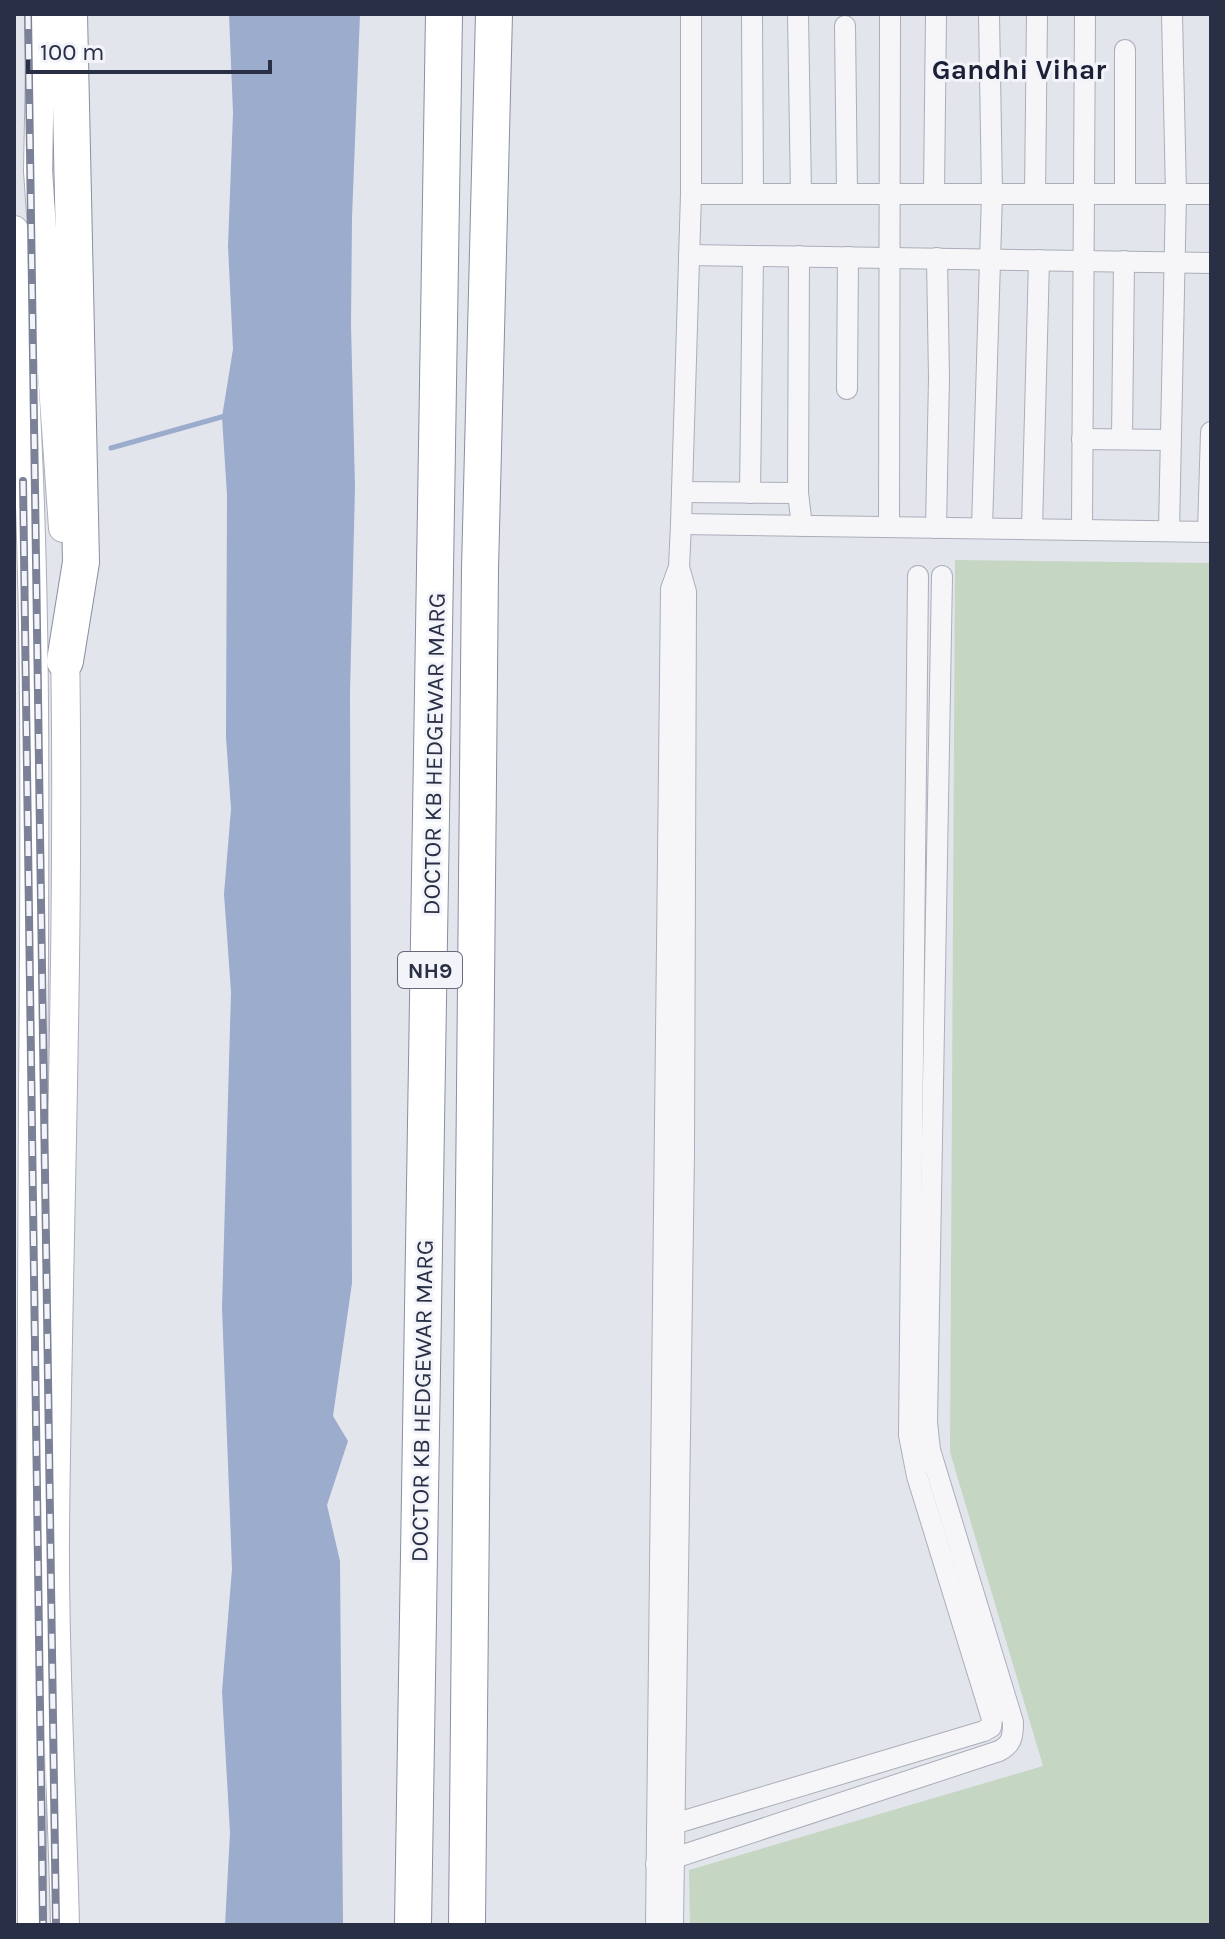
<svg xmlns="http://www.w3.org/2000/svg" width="1225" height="1939" viewBox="0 0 1225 1939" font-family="Karla,sans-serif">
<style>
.green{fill:#c5d6c3}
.water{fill:#9caccd}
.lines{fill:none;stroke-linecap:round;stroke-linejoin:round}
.stream{stroke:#9caccd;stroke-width:5}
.street-casing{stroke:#abaeba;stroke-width:22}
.secondary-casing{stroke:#abaeba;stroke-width:30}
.highway-casing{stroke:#898fa3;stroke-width:38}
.street{stroke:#f6f6f9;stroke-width:20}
.secondary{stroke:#fff;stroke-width:28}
.highway{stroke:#fff;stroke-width:36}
.rail-casing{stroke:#7b8196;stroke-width:8}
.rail{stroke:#f3f4f9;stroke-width:5;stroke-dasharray:15;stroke-linecap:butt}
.labels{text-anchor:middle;stroke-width:6;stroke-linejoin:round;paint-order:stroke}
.shield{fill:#f3f4f9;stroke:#666a7b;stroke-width:2}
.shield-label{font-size:22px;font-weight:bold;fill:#292f45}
.street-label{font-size:24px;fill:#292f45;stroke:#f3f4f9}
.quarter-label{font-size:28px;font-weight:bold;fill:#1c2036;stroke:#f3f4f9}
</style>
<rect width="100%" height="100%" fill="#e3e5ec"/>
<polygon class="green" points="955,560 1211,563 1211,1925 690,1925 689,1870 1043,1766 950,1452"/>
<polygon class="water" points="229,14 360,14 352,217 351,325 355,487 350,693 352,1283 333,1416 348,1441 327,1505 340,1561 343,1925 225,1925 230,1833 222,1691 232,1569 222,1308 231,992 224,894 231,809 226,737 227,495 222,417 233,349 228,246 233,113"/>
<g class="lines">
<polyline class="stream" points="111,448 225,416"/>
<defs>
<g id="street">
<polyline points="752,14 753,194"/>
<polyline points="798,14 801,194"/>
<polyline points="845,26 847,193"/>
<polyline points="934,192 936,14"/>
<polyline points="691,194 1211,194"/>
<polyline points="1035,194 1037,14"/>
<polyline points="1125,194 1125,50"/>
<polyline points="689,255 1211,263"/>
<polyline points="799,256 798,493 802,526"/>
<polyline points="847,389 848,257"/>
<polyline points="1082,439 1170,440"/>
<polyline points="1122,439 1124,261"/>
<polyline points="682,492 798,493"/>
<polyline points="750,493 753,256"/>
<polyline points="681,524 1211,532"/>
<polyline points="889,527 890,14"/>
<polyline points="936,528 939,378 937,258"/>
<polyline points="982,528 992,194 989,14"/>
<polyline points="1032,529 1039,260"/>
<polyline points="1082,530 1085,14"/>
<polyline points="1169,531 1176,194 1172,14"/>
<polyline points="1208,532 1211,432"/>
<polyline points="657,1829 984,1731 991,1727 992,1719 917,1476 909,1435 918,576"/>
<path d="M656,1864L999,1751C1012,1744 1013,1737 1013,1722L930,1450L927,1422L942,576"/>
<polyline points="656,1925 671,589 679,567 681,524 691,194 691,14"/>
<polyline points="673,1925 684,1153 686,592 679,567"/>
</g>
<g id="secondary">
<polyline points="41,14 38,171 63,528"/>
<path d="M14,230C39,519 35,809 33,1099C31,1374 30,1650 32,1925"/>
<path d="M65,642C70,939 58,1235 55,1532C54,1663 62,1794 65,1925"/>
</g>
<g id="highway">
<polyline points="65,661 81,562 69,14"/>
<polyline points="413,1925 444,14"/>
<polyline points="467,1925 480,569 494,14"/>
</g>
</defs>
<use href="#street" class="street-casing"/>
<use href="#secondary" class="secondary-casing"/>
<use href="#highway" class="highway-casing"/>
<use href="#street" class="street"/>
<use href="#secondary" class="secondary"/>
<use href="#highway" class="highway"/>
<defs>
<g id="rail">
<polyline points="28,14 56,1925"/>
<polyline points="23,481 43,1925"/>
</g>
</defs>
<use href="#rail" class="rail-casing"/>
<use href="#rail" class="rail"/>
</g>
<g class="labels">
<rect class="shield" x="398" y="952" width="64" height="36" rx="6"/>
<g class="shield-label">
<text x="430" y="978">NH9</text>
</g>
<g class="street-label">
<text transform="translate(434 754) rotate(-89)" y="8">DOCTOR KB HEDGEWAR MARG</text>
<text transform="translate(422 1401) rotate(-89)" y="8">DOCTOR KB HEDGEWAR MARG</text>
</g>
<g class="quarter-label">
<text x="1019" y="79">Gandhi Vihar</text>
</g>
</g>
<rect width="1225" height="1939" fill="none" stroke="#292f45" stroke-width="32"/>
<path d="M28 60v12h242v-12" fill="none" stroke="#292f45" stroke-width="4"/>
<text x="40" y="60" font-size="24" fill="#292f45" stroke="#f3f4f9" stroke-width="6" paint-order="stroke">100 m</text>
</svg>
